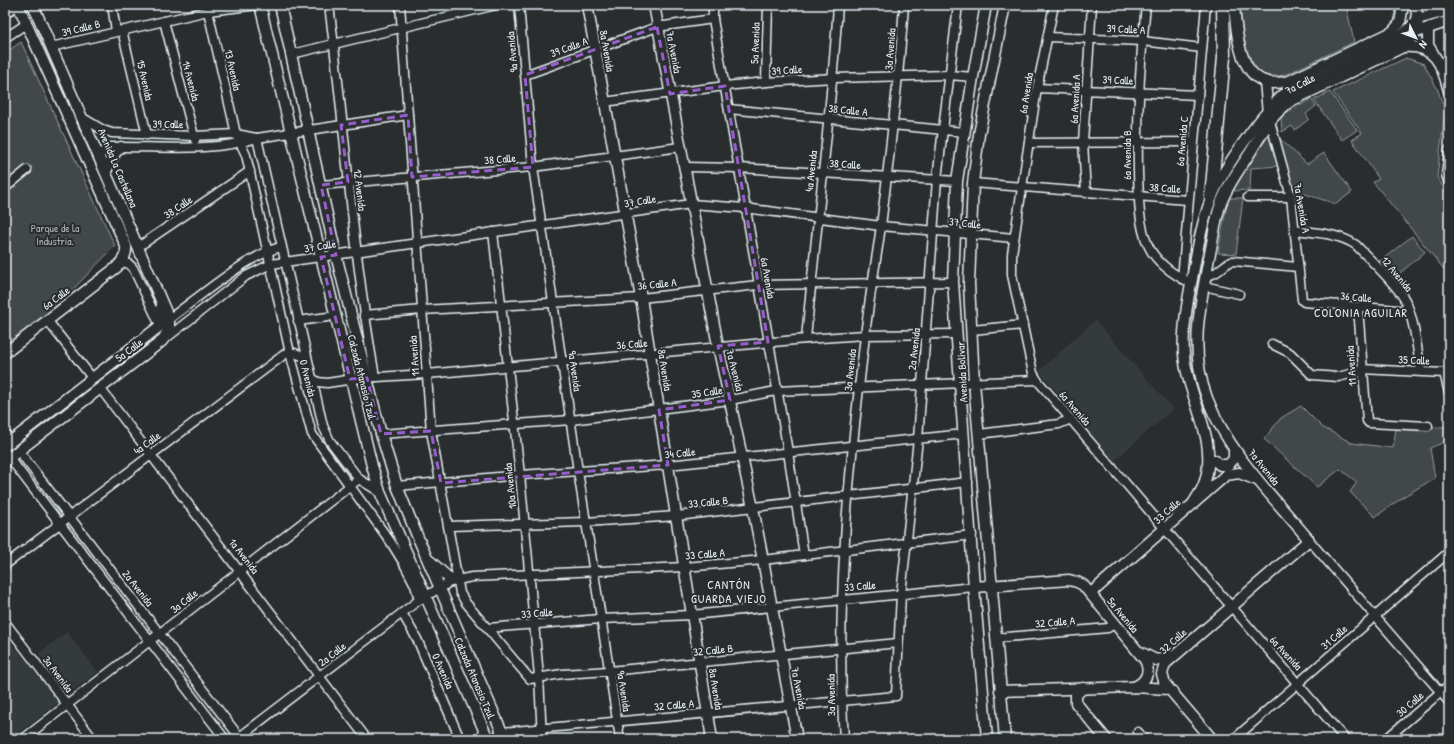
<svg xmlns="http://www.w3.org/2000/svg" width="1454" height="744" viewBox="0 0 1454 744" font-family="'Patrick Hand',sans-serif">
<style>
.built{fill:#363a3b}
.green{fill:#424648;stroke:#959ca0}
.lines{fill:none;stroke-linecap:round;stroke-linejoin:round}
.minor-casing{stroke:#e8f1f8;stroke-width:11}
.major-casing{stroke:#e8f1f8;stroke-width:13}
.highway-casing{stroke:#e8f1f8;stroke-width:15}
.minor{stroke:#2a2d2e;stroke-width:8}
.major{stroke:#2a2d2e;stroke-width:10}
.highway{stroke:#2a2d2e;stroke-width:12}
.marked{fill:none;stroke:#965dcd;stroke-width:3;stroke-dasharray:8 5;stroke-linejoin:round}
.labels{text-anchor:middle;stroke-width:4;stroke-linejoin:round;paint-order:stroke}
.street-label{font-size:11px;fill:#e8f1f8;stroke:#2a2d2e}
.park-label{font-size:11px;fill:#aeb5ba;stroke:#2a2d2e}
.neighbourhood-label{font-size:12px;letter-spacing:1px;fill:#e8f1f8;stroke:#2a2d2e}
</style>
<rect width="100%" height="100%" fill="#2a2d2e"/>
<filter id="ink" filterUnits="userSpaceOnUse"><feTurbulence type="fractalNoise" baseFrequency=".025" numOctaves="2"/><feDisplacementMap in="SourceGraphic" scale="8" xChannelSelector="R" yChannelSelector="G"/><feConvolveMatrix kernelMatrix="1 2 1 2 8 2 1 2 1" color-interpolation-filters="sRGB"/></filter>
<g filter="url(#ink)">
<g class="built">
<polygon points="1095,320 1173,409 1114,461 1039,371"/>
<polygon points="67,632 98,672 69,693 39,653"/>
<polygon points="5,634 59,703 10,739 5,739"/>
</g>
<g class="green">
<path d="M1238,5H1346L1354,42L1287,74C1242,87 1242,35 1238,5Z"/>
<polygon points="21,42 115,246 46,317 5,348 5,53"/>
<polygon points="1406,58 1424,64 1437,88 1445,110 1437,177 1449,197 1449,271 1447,273 1373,182 1379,179 1352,140 1362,133 1333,92"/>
<polygon points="1330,92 1357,130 1342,140 1314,100"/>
<polygon points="1311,99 1316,106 1306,114 1309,119 1295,130 1292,126 1282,132 1281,117"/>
<polygon points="1271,133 1279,166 1251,168 1250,190 1233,191 1248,164"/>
<polygon points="1277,136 1307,164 1324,153 1352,192 1336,204 1293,190"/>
<polygon points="1228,198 1243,198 1236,254 1218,253"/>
<polygon points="1412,236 1425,252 1393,279 1379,262"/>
<polygon points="1301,406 1322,427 1352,443 1393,448 1396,428 1444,427 1449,425 1449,440 1430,448 1435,478 1406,495 1375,517 1350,492 1357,482 1340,469 1317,487 1264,439 1281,418"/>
</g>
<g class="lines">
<defs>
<g id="minor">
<polyline points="112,5 116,31"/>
<path d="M329,5C345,129 353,254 375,377"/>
<polyline points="400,5 431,431 460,593 466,603 530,679 562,674 609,671 898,643"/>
<polyline points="519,5 533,167 578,471 620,739"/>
<polyline points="713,5 713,19 788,452 804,555"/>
<polyline points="1054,5 1037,88 1012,254 1012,275 1033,373 1037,380 1345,739"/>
<path d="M1146,5C1140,60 1137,116 1138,172C1139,195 1138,221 1147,243C1155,262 1174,275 1191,283"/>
<polyline points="208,11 236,134 246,155 290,353 312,434 390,541 403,562 415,585 419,600"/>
<polyline points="5,14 17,5"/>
<polyline points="164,21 195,140"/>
<polyline points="122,30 147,135"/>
<polyline points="1048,37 1142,41 1202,48"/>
<polyline points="5,38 26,24"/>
<polyline points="51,47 208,11 258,5"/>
<polyline points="292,54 496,5"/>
<polyline points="525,75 657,27 713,19"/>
<polyline points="766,82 768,5"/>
<polyline points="1037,88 1198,95"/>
<polyline points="604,102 725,86 766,82 834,78 949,75 973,77"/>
<polyline points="729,109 964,132"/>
<polyline points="83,118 103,130 112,133 194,136 236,134 256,138"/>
<polyline points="1270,121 1291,197 1302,300 1304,302 1409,311"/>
<polyline points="257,138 323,426 330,441 359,479 380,492"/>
<polyline points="1029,143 1193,142"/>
<polyline points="1449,150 1446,175 1449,184"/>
<path d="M99,155L110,147C158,146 211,153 257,138L408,115"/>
<polyline points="685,167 738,168 957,181"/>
<polyline points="973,183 1187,200"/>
<polyline points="321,185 533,167 680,147"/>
<polyline points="5,188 27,170"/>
<polyline points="1086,193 1083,142 1092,5"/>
<polyline points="1248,197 1291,197"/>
<path d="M1295,230C1316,233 1338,233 1356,245C1370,260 1398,285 1406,302C1415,322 1417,350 1421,371"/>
<polyline points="493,232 520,475 539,676 542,739"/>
<polyline points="138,247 250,171"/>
<polyline points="122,262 129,264 133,268 159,323"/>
<path d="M1206,275C1218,276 1222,264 1233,261L1298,267"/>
<polyline points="1182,279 1206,5"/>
<polyline points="1204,286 1239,294"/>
<polyline points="1358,308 1367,421 1369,423 1428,426"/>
<polyline points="364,315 422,310 641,298 758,285 953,282"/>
<path d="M157,319H169C198,298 249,254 281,247"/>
<polyline points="47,320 93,379"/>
<polyline points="298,321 328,317"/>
<polyline points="972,330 1023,325"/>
<polyline points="165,339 246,276 271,264 691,204 745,208 881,226 1014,238"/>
<path d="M806,339C816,228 831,117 838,5"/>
<polyline points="1272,344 1290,353 1312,375 1338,377 1362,371"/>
<polyline points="1361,369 1444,373 1449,393"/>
<polyline points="312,378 318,382 327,383 360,378 427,374 806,339 865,335 956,334"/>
<path d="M100,388C189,505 278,622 367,739"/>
<polyline points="5,433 11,442"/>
<polyline points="381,434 571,420 730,400 776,391 1037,380"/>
<polyline points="979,434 1059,424 1071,419"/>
<polyline points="18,450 241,739"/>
<polyline points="5,452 225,739"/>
<polyline points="397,486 520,475 668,465 964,434"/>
<polyline points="449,526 585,522 677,516 968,482"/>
<polyline points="1309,540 1449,702"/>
<polyline points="5,565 285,354 295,353 307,358"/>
<polyline points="402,613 417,639 460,739"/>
<polyline points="5,622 93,739"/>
<polyline points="488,628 601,619 692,615 974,587"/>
<polyline points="996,638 1108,628 1114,624"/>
<polyline points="1138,732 1144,739"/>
<polyline points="23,739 359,479"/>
<polyline points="237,739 419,600 452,581 472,577 685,567 763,560 972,535"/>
<polyline points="493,739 502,732 896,696 901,594 918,439 937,179 958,5"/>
<path d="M844,739C835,605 849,470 865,336C869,299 876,263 881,226C890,152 899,79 904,5"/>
<polyline points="1234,739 1449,552"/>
<polyline points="1386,739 1449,685"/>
</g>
<g id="major">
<polyline points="260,5 372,466 380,492 488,739"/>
<polyline points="280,5 336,255 381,434 397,486 416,533 505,739"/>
<polyline points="587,5 641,298 712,739"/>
<polyline points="654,5 718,346 753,508 797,739"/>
<polyline points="986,5 973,77 957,181 953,282 974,587 987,739"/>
<path d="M1234,5C1237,38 1240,94 1289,81L1392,32L1400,23L1403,5"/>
<polyline points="1422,5 1433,10 1441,10"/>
<polyline points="1428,29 1428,45 1434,55"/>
<polyline points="1411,34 1449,21"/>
<path d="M1403,47C1435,44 1442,64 1449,91"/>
<polyline points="1265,82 1268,113"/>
<polyline points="106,171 115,153 121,147"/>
<path d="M5,353L117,267C123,260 127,255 126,246L18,5"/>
<polyline points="5,446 160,326 163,320 161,308"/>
<polyline points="1214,460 1220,465 1228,465 1234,459 1234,450"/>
<polyline points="5,461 162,341 169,329 169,319 33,5"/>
<path d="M1194,502C1197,497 1202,490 1204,484C1220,440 1187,397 1184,354C1182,330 1187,303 1192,279C1197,252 1201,225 1211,199C1222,169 1260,117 1283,95L1398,39L1409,29L1418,19L1449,10"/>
<polyline points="430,561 452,581"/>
<path d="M974,587L1069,580L1077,582L1083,585L1145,660C1151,672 1146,682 1134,687"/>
<polyline points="1090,594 1226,475 1239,473 1257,480"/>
<polyline points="1140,652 1156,660 1172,656"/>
<polyline points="1083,688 1076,695 1076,703 1106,739"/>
<polyline points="1000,691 1134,687 1168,689"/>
<polyline points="1005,739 974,382 969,284 973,183 979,134 1005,5"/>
<path d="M1212,739L1165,684L1162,674L1165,664L1309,540C1272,495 1228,453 1207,398C1189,351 1200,306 1209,258C1214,237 1215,214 1225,194C1232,178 1244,163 1253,148C1264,130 1273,113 1291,101L1403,47L1417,31L1418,19L1415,5"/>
</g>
<polyline id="highway" points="1211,197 1224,57 1223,5"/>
</defs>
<use href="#minor" class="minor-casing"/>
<use href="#major" class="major-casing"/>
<use href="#highway" class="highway-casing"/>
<use href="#minor" class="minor"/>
<use href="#major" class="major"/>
<use href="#highway" class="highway"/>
</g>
</g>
<path class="marked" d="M657,27L670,94L725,86L768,342L718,346L730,400L659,410L668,465L441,483L431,431L381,434L367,378L350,379L321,257L336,255L321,185L348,182L341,125L408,115L412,177L533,167L525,75Z"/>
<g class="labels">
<g class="street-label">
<text transform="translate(81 28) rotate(-14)" y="4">39 Calle B</text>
<text transform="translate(1126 29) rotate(3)" y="4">39 Calle A</text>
<text transform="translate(755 43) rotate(-88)" y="4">5a Avenida</text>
<text transform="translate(569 47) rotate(-20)" y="4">39 Calle A</text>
<text transform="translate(890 49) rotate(-86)" y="4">3a Avenida</text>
<text transform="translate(607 51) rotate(80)" y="4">8a Avenida</text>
<text transform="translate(512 52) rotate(-95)" y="4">9a Avenida</text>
<text transform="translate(674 52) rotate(79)" y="4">7a Avenida</text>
<text transform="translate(233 70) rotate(77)" y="4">13 Avenida</text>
<text transform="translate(787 70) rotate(-4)" y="4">39 Calle</text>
<text transform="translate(145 80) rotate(77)" y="4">15 Avenida</text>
<text transform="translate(1118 80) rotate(3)" y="4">39 Calle</text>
<text transform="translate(191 81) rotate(75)" y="4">14 Avenida</text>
<text transform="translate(1300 84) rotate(-27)" y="4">7a Calle</text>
<text transform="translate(1026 93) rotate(-81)" y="4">6a Avenida</text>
<text transform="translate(1075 99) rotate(-87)" y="4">6a Avenida A</text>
<text transform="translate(848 110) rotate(6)" y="4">38 Calle A</text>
<text transform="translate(168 124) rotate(1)" y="4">39 Calle</text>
<text transform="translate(1182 141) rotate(-85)" y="4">6a Avenida C</text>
<text transform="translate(1127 155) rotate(-90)" y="4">6a Avenida B</text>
<text transform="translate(500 159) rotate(-5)" y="4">38 Calle</text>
<text transform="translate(845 164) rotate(4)" y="4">38 Calle</text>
<text transform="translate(118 168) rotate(67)" y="4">Avenida La Castellana</text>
<text transform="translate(811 171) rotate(-84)" y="4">4a Avenida</text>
<text transform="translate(1165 188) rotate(4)" y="4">38 Calle</text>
<text transform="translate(360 190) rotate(83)" y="4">12 Avenida</text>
<text transform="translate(640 201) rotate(-9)" y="4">37 Calle</text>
<text transform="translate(178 207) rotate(-34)" y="4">38 Calle</text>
<text transform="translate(1302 208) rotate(80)" y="4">7a Avenida A</text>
<text transform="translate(965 223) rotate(6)" y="4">37 Calle</text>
<text transform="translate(320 246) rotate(-9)" y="4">37 Calle</text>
<text transform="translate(1397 274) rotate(50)" y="4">12 Avenida</text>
<text transform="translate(768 278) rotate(80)" y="4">6a Avenida</text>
<text transform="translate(657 284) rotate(-6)" y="4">36 Calle A</text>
<text transform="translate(1356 297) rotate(5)" y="4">36 Calle</text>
<text transform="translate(56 298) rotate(-37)" y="4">6a Calle</text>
<text transform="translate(632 344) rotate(-5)" y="4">36 Calle</text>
<text transform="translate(914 349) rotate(-84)" y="4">2a Avenida</text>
<text transform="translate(129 350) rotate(-37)" y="4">5a Calle</text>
<text transform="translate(414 356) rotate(-94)" y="4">11 Avenida</text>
<text transform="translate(1414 360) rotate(3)" y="4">35 Calle</text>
<text transform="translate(1351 366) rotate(-94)" y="4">11 Avenida</text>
<text transform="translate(665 370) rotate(81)" y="4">8a Avenida</text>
<text transform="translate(735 370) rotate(76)" y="4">7a Avenida</text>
<text transform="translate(850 370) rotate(-84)" y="4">3a Avenida</text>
<text transform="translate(575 371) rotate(82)" y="4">9a Avenida</text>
<text transform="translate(962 372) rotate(-93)" y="4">Avenida Bolívar</text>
<text transform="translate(362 377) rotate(76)" y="4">Calzada Atanasio Tzul</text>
<text transform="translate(308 378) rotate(76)" y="4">0 Avenida</text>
<text transform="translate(707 392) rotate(-8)" y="4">35 Calle</text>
<text transform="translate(1075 408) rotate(49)" y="4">6a Avenida</text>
<text transform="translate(147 443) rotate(-37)" y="4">4a Calle</text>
<text transform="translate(680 453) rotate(-6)" y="4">34 Calle</text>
<text transform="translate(1264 467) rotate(51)" y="4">7a Avenida</text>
<text transform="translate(510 486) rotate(-96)" y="4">10a Avenida</text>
<text transform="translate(708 502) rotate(-6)" y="4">33 Calle B</text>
<text transform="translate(1167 511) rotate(-42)" y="4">33 Calle</text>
<text transform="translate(705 554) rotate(-5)" y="4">33 Calle A</text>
<text transform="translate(244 556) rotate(52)" y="4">1a Avenida</text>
<text transform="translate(860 586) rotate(-5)" y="4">33 Calle</text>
<text transform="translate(138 588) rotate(52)" y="4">2a Avenida</text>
<text transform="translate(184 601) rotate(-38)" y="4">3a Calle</text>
<text transform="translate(537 613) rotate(-5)" y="4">33 Calle</text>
<text transform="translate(1123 615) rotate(50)" y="4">5a Avenida</text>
<text transform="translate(1055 622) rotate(-5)" y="4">32 Calle A</text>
<text transform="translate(1334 637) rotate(-41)" y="4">31 Calle</text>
<text transform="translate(1173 641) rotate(-42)" y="4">32 Calle</text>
<text transform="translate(713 650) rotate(-6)" y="4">32 Calle B</text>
<text transform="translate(1286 653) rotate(47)" y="4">6a Avenida</text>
<text transform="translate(332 654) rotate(-38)" y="4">2a Calle</text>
<text transform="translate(443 671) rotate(66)" y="4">0 Avenida</text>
<text transform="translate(58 674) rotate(53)" y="4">3a Avenida</text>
<text transform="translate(475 678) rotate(67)" y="4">Calzada Atanasio Tzul</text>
<text transform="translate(799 688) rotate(79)" y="4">7a Avenida</text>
<text transform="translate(716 689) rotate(81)" y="4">8a Avenida</text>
<text transform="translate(624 691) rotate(81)" y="4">9a Avenida</text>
<text transform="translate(831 695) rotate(-91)" y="4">3a Avenida</text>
<text transform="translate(1410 704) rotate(-41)" y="4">30 Calle</text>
<text transform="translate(674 705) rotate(-5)" y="4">32 Calle A</text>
</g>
<g class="park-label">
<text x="55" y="232">Parque de la<tspan x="55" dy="13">Industria.</tspan></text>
</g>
<g class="neighbourhood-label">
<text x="1361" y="317">COLONIA AGUILAR</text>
<text x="729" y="589">CANTÓN<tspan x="729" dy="14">GUARDA VIEJO</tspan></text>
</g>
</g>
<rect width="1454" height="744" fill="none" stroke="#2a2d2e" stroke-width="20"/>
<rect x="10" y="10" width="1434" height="724" fill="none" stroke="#e8f1f8" stroke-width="1.5" filter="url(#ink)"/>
<g transform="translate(1416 38) rotate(132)" stroke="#2a2d2e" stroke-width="3" paint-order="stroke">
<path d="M0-3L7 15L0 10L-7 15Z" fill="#e8f1f8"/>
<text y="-6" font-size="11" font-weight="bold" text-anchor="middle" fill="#e8f1f8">N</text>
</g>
</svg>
